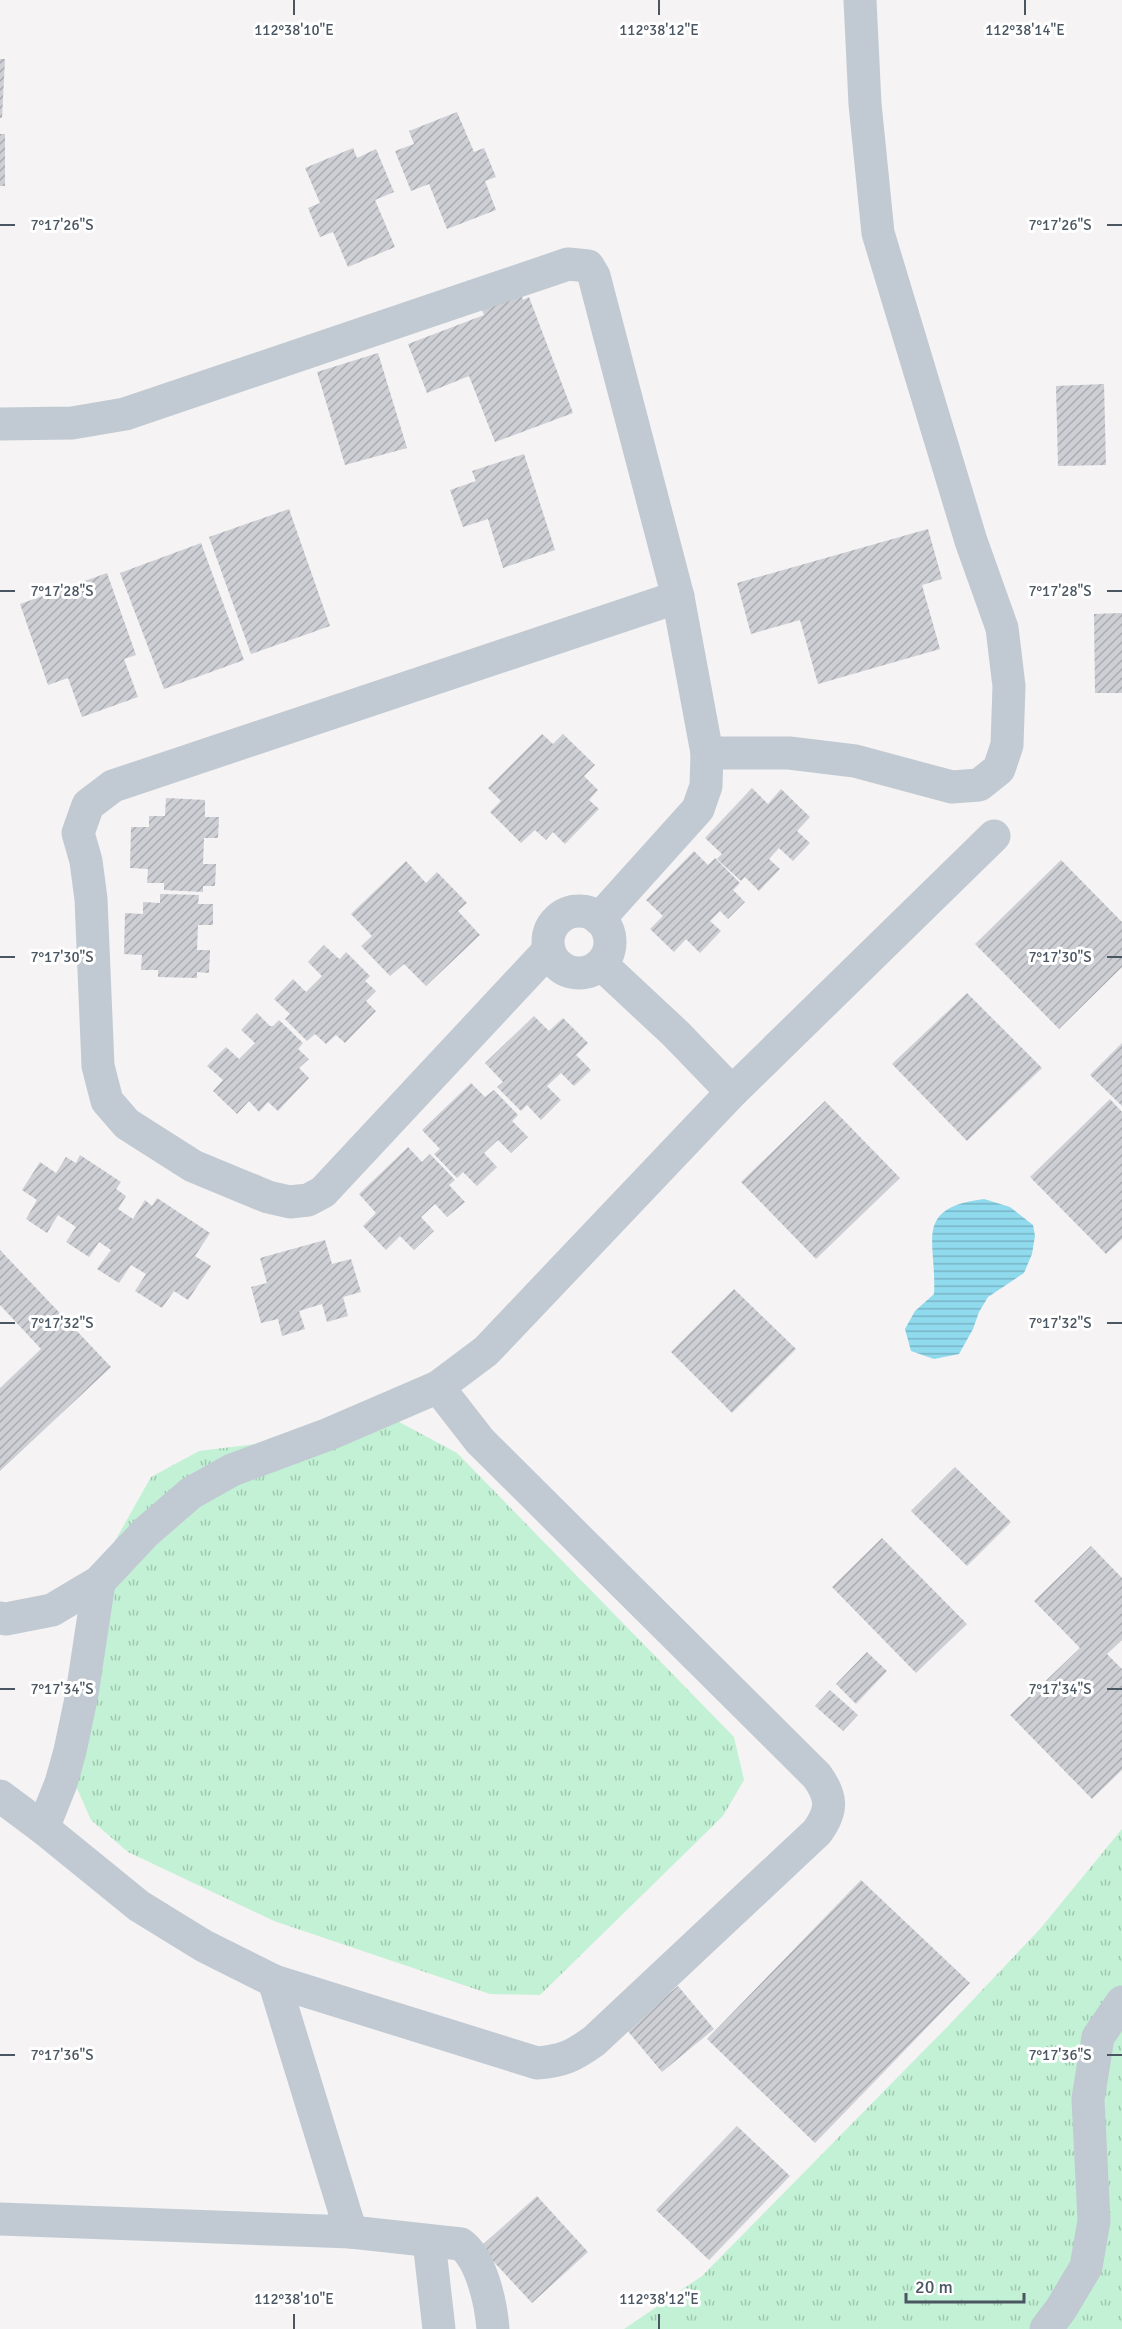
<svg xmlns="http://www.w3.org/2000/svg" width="1122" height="2329" viewBox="0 0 1122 2329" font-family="Signika,sans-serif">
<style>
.grass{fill:url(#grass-tufts)}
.water{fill:url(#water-rules)}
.building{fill:url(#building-hatch)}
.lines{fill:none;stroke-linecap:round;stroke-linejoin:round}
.minor{stroke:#c1cad2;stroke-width:33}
.ticks{fill:none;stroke:#4a5661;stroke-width:2}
.ticks-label{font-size:15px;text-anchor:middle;fill:#4a5661;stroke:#fff;stroke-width:6;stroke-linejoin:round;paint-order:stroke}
</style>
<defs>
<pattern id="grass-tufts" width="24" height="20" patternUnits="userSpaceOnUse" patternTransform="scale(1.5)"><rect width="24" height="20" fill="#c3f1d5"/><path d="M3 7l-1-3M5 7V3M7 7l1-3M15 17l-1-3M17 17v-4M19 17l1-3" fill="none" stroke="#a0c6b0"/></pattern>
<pattern id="water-rules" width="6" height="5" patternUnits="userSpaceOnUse" patternTransform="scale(1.5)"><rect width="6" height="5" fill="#90daee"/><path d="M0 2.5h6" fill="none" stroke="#78b4c4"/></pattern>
<pattern id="building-hatch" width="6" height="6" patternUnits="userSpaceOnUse" patternTransform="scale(1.5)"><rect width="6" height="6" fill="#cdcfd5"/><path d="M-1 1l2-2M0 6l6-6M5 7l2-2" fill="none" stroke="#a8abb0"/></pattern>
</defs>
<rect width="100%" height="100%" fill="#f5f3f3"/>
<g class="grass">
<polygon points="386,1415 457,1453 734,1737 744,1780 723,1816 540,1995 490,1994 274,1921 128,1852 91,1820 68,1768 97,1573 151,1477 199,1451 303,1438"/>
<polygon points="1122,1829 1122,2329 624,2329 702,2276 949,2025 1040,1929"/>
</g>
<path class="water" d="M984,1199L1010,1207L1033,1225L1035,1236L1032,1254L1024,1273L988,1297L979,1312L973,1329L959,1354L934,1359L911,1351L905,1329L915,1311L934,1294C937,1241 912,1208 984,1199Z"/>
<g class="building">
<polygon points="0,59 5,59 2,118 0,118"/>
<polygon points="457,112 474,152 484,148 496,177 485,181 496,210 447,229 429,184 411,191 395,151 414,144 409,131"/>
<rect x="0" y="134" width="5" height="52"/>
<polygon points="353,148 357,158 376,149 394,192 375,200 395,247 348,267 333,232 320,237 308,208 320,203 305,168"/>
<polygon points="520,290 523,300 529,297 573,413 495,442 469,376 427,393 408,344 484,315 480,305"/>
<polygon points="378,353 407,448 345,465 317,372"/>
<polygon points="1104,384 1106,465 1058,466 1056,386"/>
<polygon points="524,454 555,550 503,568 488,519 463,527 450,490 476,481 472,471"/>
<polygon points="289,509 330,626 251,654 209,537"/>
<polygon points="928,529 942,579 922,585 940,649 818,684 800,620 751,634 737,583"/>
<polygon points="201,543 244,660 164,689 120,573"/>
<polygon points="107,573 136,655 124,659 138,697 82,717 68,678 48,685 20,604"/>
<polygon points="1122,613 1122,693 1095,693 1094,614"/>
<polygon points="542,734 553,744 563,734 595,765 584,776 598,790 589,800 599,809 565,844 553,832 546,840 535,830 521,843 490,812 501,801 488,788"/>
<polygon points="752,788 768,804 781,789 810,817 797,831 810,843 793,861 779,848 769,859 780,869 759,891 745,877 741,881 717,859 722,854 705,838"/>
<polygon points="166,798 205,800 205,817 219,817 218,838 204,838 203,864 216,864 215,886 203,886 203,892 164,890 164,883 147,883 148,869 130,868 131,827 149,827 149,816 165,816"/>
<polygon points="694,851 708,865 715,858 740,883 733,890 745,902 728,919 720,911 710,921 721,931 700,953 686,939 674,952 650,929 663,916 646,900"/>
<polygon points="1061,860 1122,922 1122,967 1059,1029 975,944"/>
<polygon points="406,861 426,883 437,872 467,903 458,911 480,935 426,986 404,964 390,976 361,946 372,936 351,914"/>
<polygon points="160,894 199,895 198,904 213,904 213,925 198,925 197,950 210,950 209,973 197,972 197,978 158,977 158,970 141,970 142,955 124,954 125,913 143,914 143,902 160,903"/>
<polygon points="324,945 338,958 340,959 346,952 370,976 365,981 376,991 366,1001 376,1011 345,1043 336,1035 326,1044 315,1034 307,1041 285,1019 290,1014 274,999 293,979 306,992 322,976 308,962"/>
<polygon points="967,993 1042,1068 967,1141 892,1064"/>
<polygon points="257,1013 270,1026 273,1026 279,1020 303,1043 298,1049 309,1059 299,1068 309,1078 278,1111 268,1102 259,1112 249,1101 237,1114 213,1091 223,1080 207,1066 226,1047 239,1059 255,1043 241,1030"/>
<polygon points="534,1016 549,1031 563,1018 588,1043 576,1055 591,1070 574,1086 561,1073 547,1086 561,1100 541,1120 527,1105 521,1111 497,1087 503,1082 485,1063"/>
<polygon points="1122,1043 1122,1106 1090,1075"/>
<polygon points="471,1083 485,1097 494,1090 518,1115 512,1121 528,1137 511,1153 498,1140 484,1153 497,1167 477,1186 463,1172 457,1178 434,1154 440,1149 422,1130"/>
<polygon points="1110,1099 1122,1112 1122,1239 1106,1254 1030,1177"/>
<polygon points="825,1101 900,1178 816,1259 741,1182"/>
<polygon points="408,1147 422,1162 430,1154 455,1180 449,1185 465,1202 447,1217 435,1204 421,1217 434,1231 414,1250 400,1236 386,1250 363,1226 376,1213 359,1194"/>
<polygon points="80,1155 121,1182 116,1189 126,1196 118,1209 133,1219 145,1200 152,1206 157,1198 210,1233 195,1256 211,1266 188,1300 174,1291 162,1308 135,1291 146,1274 131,1265 119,1283 97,1269 111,1250 99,1242 89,1257 66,1242 76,1227 58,1215 47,1233 26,1219 37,1200 22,1190 40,1162 56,1173 66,1157 76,1163"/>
<polygon points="325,1240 332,1264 351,1259 361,1292 343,1297 348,1316 327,1322 322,1304 299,1311 305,1329 282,1336 278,1319 261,1323 251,1287 267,1283 260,1258"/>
<polygon points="0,1250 111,1367 0,1471 0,1388 41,1349 0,1305"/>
<polygon points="734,1289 796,1349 732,1413 671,1352"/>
<polygon points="955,1467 1011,1522 967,1566 911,1511"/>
<polygon points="882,1538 967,1624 916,1673 832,1587"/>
<polygon points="1091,1546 1122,1578 1122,1640 1107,1654 1122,1669 1122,1770 1092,1799 1010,1715 1080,1648 1034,1601"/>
<polygon points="867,1652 887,1671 856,1704 836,1684"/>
<polygon points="830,1690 858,1715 843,1731 815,1706"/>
<polygon points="861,1880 970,1983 815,2143 707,2039"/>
<polygon points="678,1986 714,2029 662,2072 626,2029"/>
<polygon points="737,2126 790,2176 709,2260 656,2210"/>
<polygon points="537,2196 588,2252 532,2303 480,2247"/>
</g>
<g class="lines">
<g class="minor">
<polyline points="0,424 72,423 125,414 568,264 588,266 594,276 678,597 707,753 706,786 698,809 599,919"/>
<polyline points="707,753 789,753 855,761 952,787 979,785 999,769 1007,745 1009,686 1002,628 971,541 878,233 865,104 860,0"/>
<circle cx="579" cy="942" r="31"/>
<polyline points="549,950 323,1192 308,1200 290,1202 268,1197 193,1166 127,1124 107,1101 98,1066 91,899 86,861 78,833 88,805 113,786 678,597"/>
<polyline points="601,964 676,1034 732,1092"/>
<polyline points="0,1618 6,1619 52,1610 99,1582 146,1532 191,1493 232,1470 329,1434 438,1387 486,1351 732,1092 994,836"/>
<path d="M0,1796L43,1828L139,1906L204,1946L274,1981L537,2063C563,2061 573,2056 594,2041L817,1832C833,1810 832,1797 817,1776L480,1441L438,1387"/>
<polyline points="43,1828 61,1783 70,1751 82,1694 99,1582"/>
<polyline points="0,2219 351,2232 274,1981"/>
<path d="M351,2232L461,2244C482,2260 491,2304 493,2329"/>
<polyline points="429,2241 439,2329"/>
<polyline points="1046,2329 1061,2309 1086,2267 1094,2221 1088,2099 1098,2037 1122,2002"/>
</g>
</g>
<path class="ticks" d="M294,0V15M659,0V15M1025,0V15M0,225H15M1107,225H1122M0,591H15M1107,591H1122M0,957H15M1107,957H1122M0,1323H15M1107,1323H1122M0,1689H15M1107,1689H1122M0,2055H15M1107,2055H1122M294,2314V2329M659,2314V2329"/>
<g class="ticks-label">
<text x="294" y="35">112°38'10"E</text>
<text x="659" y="35">112°38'12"E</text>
<text x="1025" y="35">112°38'14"E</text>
<text x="62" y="230">7°17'26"S</text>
<text x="1060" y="230">7°17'26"S</text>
<text x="62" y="596">7°17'28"S</text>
<text x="1060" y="596">7°17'28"S</text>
<text x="62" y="962">7°17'30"S</text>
<text x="1060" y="962">7°17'30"S</text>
<text x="62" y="1328">7°17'32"S</text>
<text x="1060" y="1328">7°17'32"S</text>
<text x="62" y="1694">7°17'34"S</text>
<text x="1060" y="1694">7°17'34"S</text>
<text x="62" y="2060">7°17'36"S</text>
<text x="1060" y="2060">7°17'36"S</text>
<text x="294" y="2304">112°38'10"E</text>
<text x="659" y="2304">112°38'12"E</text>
</g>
<path d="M906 2293v9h118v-9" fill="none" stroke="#4a5661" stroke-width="3"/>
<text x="915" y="2293" font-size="18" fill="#4a5661" stroke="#ffffff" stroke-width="4.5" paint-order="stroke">20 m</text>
</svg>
